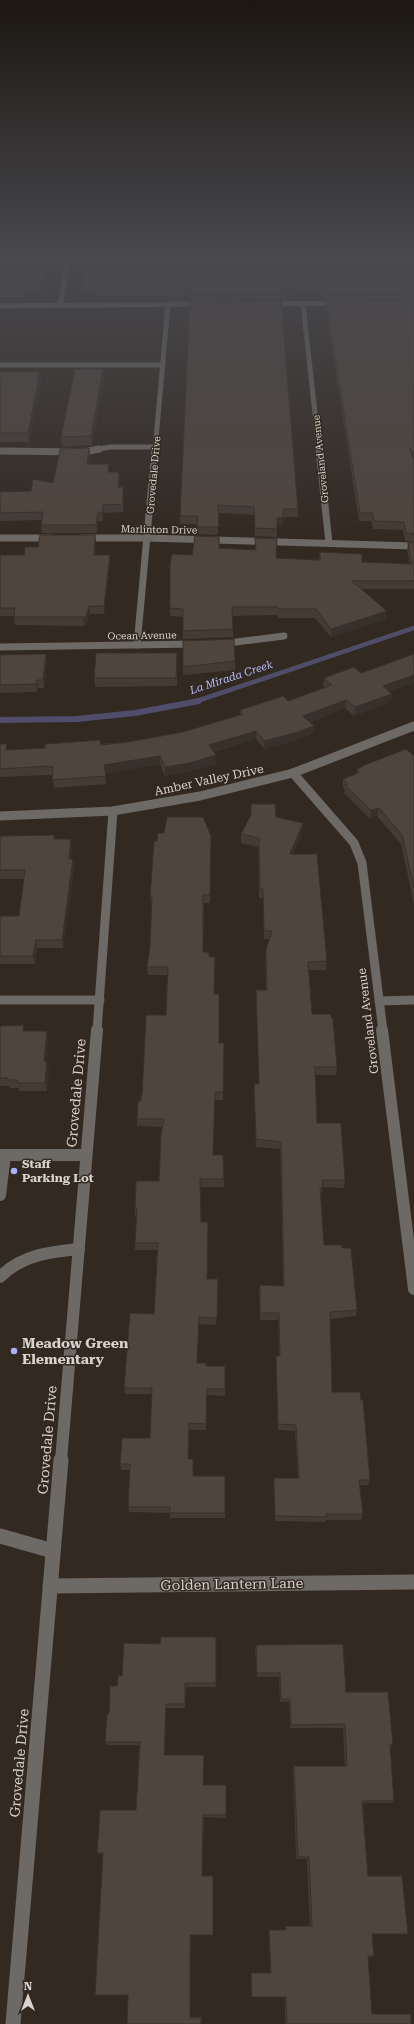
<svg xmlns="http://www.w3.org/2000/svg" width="414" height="2024" viewBox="0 0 414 2024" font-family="'Roboto Serif',serif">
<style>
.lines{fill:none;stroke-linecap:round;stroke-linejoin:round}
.stream-far1{stroke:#504d6b;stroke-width:4.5}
.stream{stroke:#504d6b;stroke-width:6}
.minor-far4{stroke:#6d6965;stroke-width:5}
.minor-far3{stroke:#6d6965;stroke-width:7}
.minor-far2{stroke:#6d6965;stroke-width:9}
.minor-far1{stroke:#6d6965;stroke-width:12}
.minor{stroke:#6d6965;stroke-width:15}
.wall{fill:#443b34}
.shaded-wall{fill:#37302b}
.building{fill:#4f453d;stroke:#37302b}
.poi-dot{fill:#a9b0fc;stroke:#322921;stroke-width:1.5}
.labels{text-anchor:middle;stroke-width:3;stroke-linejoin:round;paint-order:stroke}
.far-street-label{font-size:10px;fill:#d9d3ce;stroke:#322921}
.far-water-label{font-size:11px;font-style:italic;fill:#b8bfff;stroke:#322921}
.street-label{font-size:12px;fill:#d9d3ce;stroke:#322921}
.poi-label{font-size:12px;font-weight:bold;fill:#d9d3ce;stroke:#322921;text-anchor:start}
.near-street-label{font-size:14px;fill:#d9d3ce;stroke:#322921}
.near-poi-label{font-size:14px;font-weight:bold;fill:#d9d3ce;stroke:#322921;text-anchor:start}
</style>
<rect width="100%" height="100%" fill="#322921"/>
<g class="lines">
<polyline class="stream-far1" points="194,702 414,628"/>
<polyline class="stream" points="0,720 77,719 135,713 199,701"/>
<g class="minor-far4">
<polyline points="268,304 340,303"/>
<polyline points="303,304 319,450"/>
<polyline points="60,305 69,257"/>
<polyline points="0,306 204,304"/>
<polyline points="0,365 163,365"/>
<polyline points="94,450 110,447 155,447"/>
<polyline points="155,450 168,304"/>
</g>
<g class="minor-far3">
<polyline points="319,449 329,543"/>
<polyline points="0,451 84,452 99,449"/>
<polyline points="0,538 52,538"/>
<polyline points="82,538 147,538 414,546"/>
<polyline points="220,644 284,636"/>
<polyline points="137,645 155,449"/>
<polyline points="0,647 196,644"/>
</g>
<g class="minor-far2">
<polyline points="293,773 354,843 362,863 383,1031"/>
<polyline points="0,816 113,811 200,796 293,773 414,726"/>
<polyline points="0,1000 100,1000"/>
<polyline points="379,1001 414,1000"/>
<polyline points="97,1031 113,811"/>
</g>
<g class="minor-far1">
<polyline points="382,1030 414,1289"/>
<polyline points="0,1155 86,1155"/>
<polyline points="0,1195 5,1155"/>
<path d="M0,1277C22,1255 49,1252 79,1249"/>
<polyline points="61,1461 97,1030"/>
</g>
<g class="minor">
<polyline points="0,1536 53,1551"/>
<polyline points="50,1586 414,1582"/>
<polyline points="13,2024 61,1460"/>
</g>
</g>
<g class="wall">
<polygon points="0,257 42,257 42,258 47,258 48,264 42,292 27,292 26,297 0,297"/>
<polygon points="414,257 414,299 325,300 324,294 280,295 280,300 191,301 191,295 95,296 95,291 82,291 81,285"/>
<polygon points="414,300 414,542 405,541 403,530 373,529 371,521 359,521 326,308 326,301"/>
<polygon points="190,302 298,509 298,517 283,517 283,526 277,526 277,537 255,536 254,515 218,513 218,535 197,534 197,524 180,524 180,516"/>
<polygon points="103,369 104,379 92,445 62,447 61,437"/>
<polygon points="0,372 40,372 41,381 29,442 0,442"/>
<polygon points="89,448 90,456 89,464 110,472 119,472 120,480 119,487 124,495 123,512 103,513 103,521 98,521 97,533 42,533 41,525 42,520 0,521 0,492 31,491 53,483"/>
<polygon points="95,535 96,543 95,555 110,563 104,614 90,614 86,625 84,626 15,625 14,616 0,616 0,555 24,555 38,547"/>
<polygon points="255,538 276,558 319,560 320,552 362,562 410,564 407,551 408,543 414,542 414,589 362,589 386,619 331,637 315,618 278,618 277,615 233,616 233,637 183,639 183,617 170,616 170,608 192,555 219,548 255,550"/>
<polygon points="183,641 235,661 235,670 183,675"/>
<polygon points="177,653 177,686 95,687 94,678"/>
<polygon points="46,654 47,662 44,688 38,688 37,692 0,693 0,655"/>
<polygon points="361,673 392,694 391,702 354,716 345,708 310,722 314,726 313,734 294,741 264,749 256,739 214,752 216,755 216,764 190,771 165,776 160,764 105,773 106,784 54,788 53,776 48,775 0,777 0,744 8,750 45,748 128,742 183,732 240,715 240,710 288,701 325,687 323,686 324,678"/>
<polygon points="414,756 414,904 401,844 377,816 370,819 344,793 345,790 343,787 343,779 356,774 357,769"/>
<polygon points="251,804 276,817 303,823 302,831 293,854 327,961 326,970 309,970 312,1014 337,1067 336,1075 315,1075 317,1123 345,1180 344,1188 323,1187 321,1196 324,1245 342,1248 357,1310 356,1316 330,1319 332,1392 370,1480 368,1485 360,1485 363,1514 361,1520 326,1520 325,1522 275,1521 273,1484 274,1478 298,1478 295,1431 278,1430 276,1363 276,1356 279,1356 278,1320 260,1320 259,1292 260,1285 283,1286 280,1149 256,1147 254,1092 254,1084 259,1084 256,998 256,990 266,990 265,958 266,949 269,939 264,939 263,898 259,898 258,847 241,843 241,834 251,816"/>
<polygon points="0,836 55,839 72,848 71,859 73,859 74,868 63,948 37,948 35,964 0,964 0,916 19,916 24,879 0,879"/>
<polygon points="211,836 210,903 204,903 203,952 209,957 214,994 219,1043 224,1043 223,1100 215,1100 213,1155 224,1179 224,1187 200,1187 201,1222 207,1279 218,1286 216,1325 199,1324 197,1363 206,1366 225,1389 225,1396 207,1395 206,1430 189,1430 188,1459 193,1476 225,1476 225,1518 170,1518 170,1513 129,1512 128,1507 130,1470 121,1470 120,1464 150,1438 152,1394 125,1394 124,1388 154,1314 157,1250 135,1250 135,1243 137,1216 135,1216 135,1208 159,1181 162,1127 137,1126 137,1119 141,1101 166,1015 167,975 148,975 147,967 150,946 152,906 151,906 150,897"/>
<polygon points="0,1026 25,1031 48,1039 46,1061 49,1069 47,1091 19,1091 19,1088 10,1088 9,1086 0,1086"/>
<polygon points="216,1637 216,1687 186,1687 185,1708 166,1708 165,1755 203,1785 226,1815 226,1818 204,1817 202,1876 213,1876 213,1935 191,1935 190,2017 202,2017 201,2024 128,1995 102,1854 98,1854 97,1853 136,1810 139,1745 107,1745 105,1742 109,1714 117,1686 122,1676 160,1644"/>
<polygon points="256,1645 346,1692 393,1744 391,1747 390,1747 394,1801 392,1803 363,1803 368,1876 408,1934 372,1934 374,1956 368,1957 372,2014 411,2014 411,2024 285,2024 285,1997 251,1997 251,1973 270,1973 269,1930 285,1930 285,1926 310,1926 307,1859 296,1859 293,1769 294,1766 345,1766 343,1728 290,1728 289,1702 280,1702 279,1677 257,1677 255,1649"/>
</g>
<g class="shaded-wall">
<polygon points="47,258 48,264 42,292 41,285"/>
<polygon points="27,285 27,292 26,297 26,290"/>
<polygon points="103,369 104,379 92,445 91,436"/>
<polygon points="40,372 41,381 29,442 28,433"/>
<polygon points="89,448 90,456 87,472 87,464"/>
<polygon points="119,472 120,480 118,495 118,487"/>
<polygon points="123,487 124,495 123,512"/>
<polygon points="103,505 103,521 102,513"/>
<polygon points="98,513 98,521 97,533 96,525"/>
<rect x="277" y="518" width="6" height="8"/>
<polygon points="95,535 96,543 95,563 94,555"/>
<polygon points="110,555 110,563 104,614 104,606"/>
<polygon points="89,606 90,614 86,625 84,626 83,617"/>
<polygon points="387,611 386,619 331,637 331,629"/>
<polygon points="46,654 47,662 44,688 43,680"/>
<polygon points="414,675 414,683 382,694 383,686"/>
<polygon points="37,680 38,688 37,692 36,684"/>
<polygon points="392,694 391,702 354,716 355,707"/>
<polygon points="346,700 345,708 303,724 303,716"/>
<polygon points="314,726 313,734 294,741 264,749 264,741"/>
<polygon points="256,731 256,739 209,753 209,745"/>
<polygon points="216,755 216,764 190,771 165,776 165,767"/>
<polygon points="160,756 160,764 105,773 104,765"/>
<polygon points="379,808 377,816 370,819 371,810"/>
<polygon points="303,823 302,831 289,862 290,854"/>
<polygon points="71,839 72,848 70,868 69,859"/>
<polygon points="73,859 74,868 63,948 62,940"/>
<polygon points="36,940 37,948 35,964 33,956"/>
<polygon points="47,1031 48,1039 45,1070 44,1062"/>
<polygon points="47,1061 49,1069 47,1091 45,1083"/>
<polygon points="166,1704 166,1708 165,1758 164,1755"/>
</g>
<g class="building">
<polygon points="0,257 40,257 39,258 47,258 41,285 27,285 26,290 0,290"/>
<polygon points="86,257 414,257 414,287 413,287 414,292 325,293 324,287 280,288 280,293 191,294 191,288 95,289 95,285 81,285"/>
<polygon points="414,300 414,453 409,447 414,461 414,534 406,533 404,522 374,521 372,513 360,513 326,301"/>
<polygon points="281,301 298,509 283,509 283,518 277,518 277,529 255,528 254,507 218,505 219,527 197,527 198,516 180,516 190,302"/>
<polygon points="75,369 103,369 91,436 61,437"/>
<polygon points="0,372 40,372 28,433 0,433"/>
<polygon points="89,448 87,464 109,464 108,472 119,472 118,487 123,487 123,504 103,505 102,513 98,513 96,525 41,525 43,512 0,513 0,492 31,491 33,479 53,483 60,449"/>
<polygon points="40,535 95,535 94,555 110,555 104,606 89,606 86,617 14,617 15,608 0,608 0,555 24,555 25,547 38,547"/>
<polygon points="195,536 219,537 219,548 256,550 255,538 277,539 276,558 320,560 320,552 362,554 362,562 412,564 408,543 414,542 414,581 352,581 387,611 331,629 316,609 278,609 278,607 232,607 233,629 183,631 183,609 170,608 170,564 172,554 192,555"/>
<polygon points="234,639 235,661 183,667 183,641"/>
<polygon points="96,653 177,653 176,678 94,678"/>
<polygon points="46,654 43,680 37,680 36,684 0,685 0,655"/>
<polygon points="414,654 414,675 383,686 392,694 355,707 346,700 303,716 314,726 295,733 264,741 256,731 209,745 216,755 190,763 165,767 160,756 104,765 106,776 52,780 53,767 47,766 0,769 0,744 7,744 6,750 45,748 45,744 100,740 101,745 128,742 183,732 243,714 240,710 283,696 288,701 332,685 324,678 354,667 361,673"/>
<polygon points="406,749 414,756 414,888 402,835 379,808 371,810 345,785 348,784 343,779 356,774 359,772 357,769 367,764"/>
<polygon points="251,804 275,804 276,817 303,823 290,854 317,854 327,961 308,962 312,1014 331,1014 331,1018 333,1018 337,1067 315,1067 317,1123 341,1123 345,1180 322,1180 323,1188 320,1188 324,1245 342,1245 342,1248 351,1248 357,1310 330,1312 332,1392 360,1392 361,1400 363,1400 370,1480 359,1480 363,1514 326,1514 327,1517 275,1516 274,1478 299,1478 296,1425 278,1424 276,1356 280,1356 279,1313 260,1313 260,1285 284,1286 281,1142 256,1139 254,1084 259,1084 256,990 267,990 266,949 272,931 264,931 263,889 260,889 259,838 241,834 251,815"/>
<polygon points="167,817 203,817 211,836 210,895 203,895 203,952 209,952 209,957 215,957 214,994 219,994 219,1043 224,1043 223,1092 215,1092 213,1155 223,1155 224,1179 200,1179 201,1222 208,1222 207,1279 218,1279 217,1318 199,1317 197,1363 206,1363 206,1366 225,1366 225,1389 207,1389 206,1424 189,1423 188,1459 193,1459 193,1476 225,1476 225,1513 170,1513 170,1507 128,1507 130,1464 120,1464 122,1438 150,1438 152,1388 124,1388 130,1313 154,1314 158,1243 135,1243 137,1208 135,1208 136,1181 159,1181 161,1135 164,1119 137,1119 138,1101 141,1101 141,1095 142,1095 146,1015 166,1015 168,967 147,967 150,946 152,897 150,897 154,841 157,841 158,833 164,833"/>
<polygon points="54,835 54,839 71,839 69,859 73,859 62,940 36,940 33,956 0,956 0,916 19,916 25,870 0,870 0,836"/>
<polygon points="24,1025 23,1031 47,1031 44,1062 47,1061 45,1083 18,1083 18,1080 8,1080 8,1078 0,1078 0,1026"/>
<polygon points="161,1637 216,1637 216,1683 185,1683 185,1704 166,1704 164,1755 204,1755 203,1785 226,1785 226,1815 203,1815 202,1876 213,1876 213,1935 190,1935 190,2018 201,2018 201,2024 127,2024 128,1995 95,1995 103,1853 97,1853 100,1810 136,1810 140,1742 105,1742 107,1714 109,1714 110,1686 117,1686 118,1676 122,1676 124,1643 160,1644"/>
<polygon points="343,1644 346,1692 388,1692 393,1744 390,1745 394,1801 362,1801 368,1876 402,1876 408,1934 372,1934 374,1956 368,1956 372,2014 411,2014 411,2024 287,2024 286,1997 252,1997 251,1973 271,1973 269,1930 286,1930 286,1926 312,1926 309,1857 298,1857 294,1766 347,1766 345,1724 291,1725 290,1699 281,1699 280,1673 257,1673 256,1645"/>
</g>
<linearGradient id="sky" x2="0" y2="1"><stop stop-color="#1c1712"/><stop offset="0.48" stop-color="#49494e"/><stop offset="1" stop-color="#49494e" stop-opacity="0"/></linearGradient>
<rect width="414" height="540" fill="url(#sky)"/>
<g class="poi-dot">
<circle cx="14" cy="1171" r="4"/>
<circle cx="14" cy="1351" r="4"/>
</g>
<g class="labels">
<g class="far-street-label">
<text transform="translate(320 459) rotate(-96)" y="4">Groveland Avenue</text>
<text transform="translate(153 475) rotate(-85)" y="4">Grovedale Drive</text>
<text transform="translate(159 529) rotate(1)" y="4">Marlinton Drive</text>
<text transform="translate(142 635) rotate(-1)" y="4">Ocean Avenue</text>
</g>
<g class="far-water-label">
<text transform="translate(231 677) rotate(-18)" y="4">La Mirada Creek</text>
</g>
<g class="street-label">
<text transform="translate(209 780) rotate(-12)" y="4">Amber Valley Drive</text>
<text transform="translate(368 1021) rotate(-97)" y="4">Groveland Avenue</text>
</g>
<g class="poi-label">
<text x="22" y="1168">Staff<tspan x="22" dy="14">Parking Lot</tspan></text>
</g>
<g class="near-street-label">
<text transform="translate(76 1093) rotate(-85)" y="5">Grovedale Drive</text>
<text transform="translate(47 1440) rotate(-85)" y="5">Grovedale Drive</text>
<text transform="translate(232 1584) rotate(-1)" y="5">Golden Lantern Lane</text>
<text transform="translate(19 1763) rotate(-85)" y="5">Grovedale Drive</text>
</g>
<g class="near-poi-label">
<text x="22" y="1348">Meadow Green<tspan x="22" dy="16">Elementary</tspan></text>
</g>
</g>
<g transform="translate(28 1996)" stroke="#322921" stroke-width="3" paint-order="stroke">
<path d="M0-3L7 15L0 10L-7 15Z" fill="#d9d3ce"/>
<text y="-6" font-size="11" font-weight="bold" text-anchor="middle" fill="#d9d3ce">N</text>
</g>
</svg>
